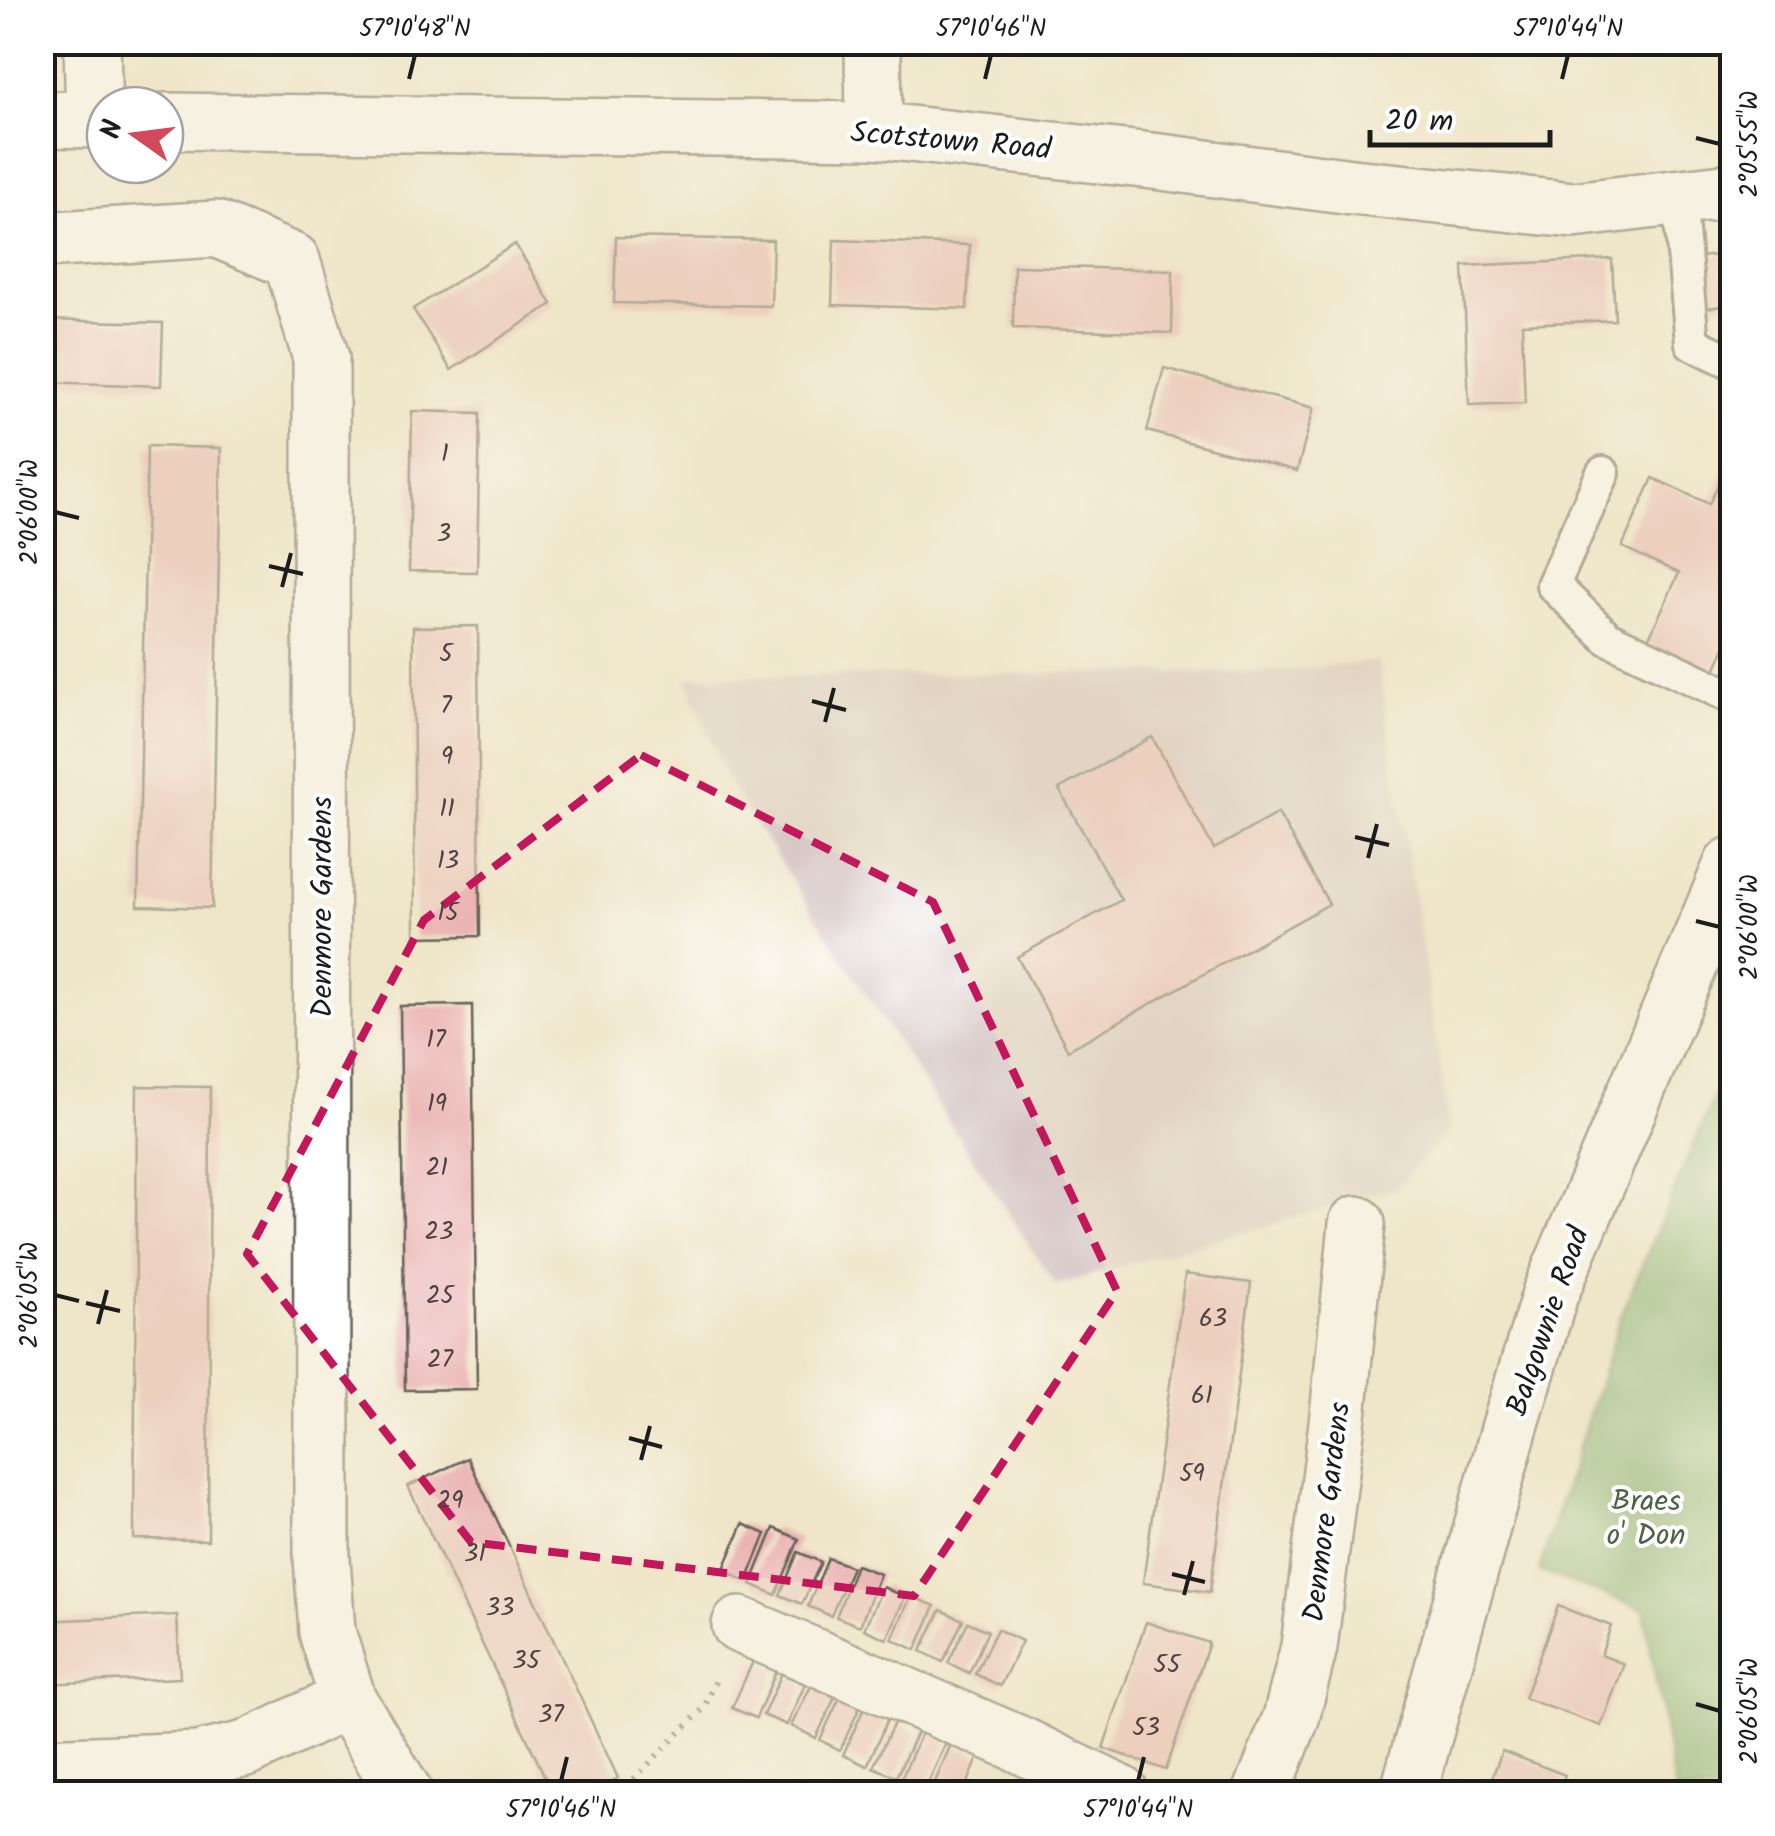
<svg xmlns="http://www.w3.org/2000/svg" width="1775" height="1836" viewBox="0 0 1775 1836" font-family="Kalam,sans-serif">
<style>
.industrial{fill:#d1bfbd}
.forest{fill:#79af6c;stroke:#4a6644;stroke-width:2.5}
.building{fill:#eab4b2}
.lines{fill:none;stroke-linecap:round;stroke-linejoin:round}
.service-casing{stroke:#666259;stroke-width:38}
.minor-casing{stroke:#666259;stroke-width:60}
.tertiary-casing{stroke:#666259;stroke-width:60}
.path{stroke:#666259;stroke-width:6;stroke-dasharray:2.5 8;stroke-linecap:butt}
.service{stroke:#fff;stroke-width:32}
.minor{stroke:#fff;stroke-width:55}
.tertiary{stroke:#fff;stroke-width:55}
.marked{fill:none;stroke:#c2185b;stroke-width:8;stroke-dasharray:20 12;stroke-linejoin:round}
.ticks{fill:none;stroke:#1c1c1c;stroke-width:4}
.labels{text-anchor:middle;stroke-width:8;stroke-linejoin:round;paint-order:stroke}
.number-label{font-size:25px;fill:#504242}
.street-label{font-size:30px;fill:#1c1c1c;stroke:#fff}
.park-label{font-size:30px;fill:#4d6242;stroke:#fff}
.neatline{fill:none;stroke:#1c1c1c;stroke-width:4}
.ticks-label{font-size:25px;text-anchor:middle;fill:#1c1c1c}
</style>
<rect width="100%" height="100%" fill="#fff"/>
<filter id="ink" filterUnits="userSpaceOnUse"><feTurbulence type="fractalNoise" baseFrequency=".01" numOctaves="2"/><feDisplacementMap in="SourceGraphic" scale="20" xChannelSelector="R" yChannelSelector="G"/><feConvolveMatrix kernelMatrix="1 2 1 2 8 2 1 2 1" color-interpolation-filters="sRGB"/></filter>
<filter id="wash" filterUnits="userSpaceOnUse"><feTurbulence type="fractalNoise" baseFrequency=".0048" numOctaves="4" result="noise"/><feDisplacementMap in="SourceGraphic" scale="40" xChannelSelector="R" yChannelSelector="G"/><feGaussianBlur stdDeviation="2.25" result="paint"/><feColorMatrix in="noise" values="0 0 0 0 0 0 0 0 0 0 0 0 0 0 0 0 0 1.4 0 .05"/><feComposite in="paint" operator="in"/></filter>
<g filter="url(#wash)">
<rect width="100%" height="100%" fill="#efe5c9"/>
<polygon class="industrial" points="1378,661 1450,1130 1395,1189 1055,1285 727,780 686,677 1274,671"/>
<polygon class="forest" points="1732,1054 1732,1793 1675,1793 1644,1609 1539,1571 1620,1318"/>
<g id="blocks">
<g class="building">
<polygon points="616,237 773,240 771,306 614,303"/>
<polygon points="834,240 970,245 967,309 832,305"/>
<polygon points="515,244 552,304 451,370 413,309"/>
<polygon points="1732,253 1732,305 1699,309 1692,258"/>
<polygon points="1612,259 1615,320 1522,324 1525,403 1469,405 1463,266"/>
<polygon points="1014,266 1173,270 1172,333 1013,328"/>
<polygon points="42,320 163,323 161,386 42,382"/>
<polygon points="1164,368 1314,408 1297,471 1147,431"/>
<polygon points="412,411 480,413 477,572 409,571"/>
<polygon points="147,446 221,448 212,908 138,906"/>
<polygon points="1732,455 1732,631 1713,675 1646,644 1679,573 1622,547 1653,478 1709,504"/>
<polygon points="478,626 480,936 415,937 413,627"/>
<polygon points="1152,737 1214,849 1278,813 1329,904 1068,1050 1017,957 1121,900 1059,789"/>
<polygon points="472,1005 477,1389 405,1390 400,1006"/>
<polygon points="137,1086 210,1087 208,1540 134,1539"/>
<polygon points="1185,1274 1251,1283 1210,1592 1143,1583"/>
<polygon points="468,1458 618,1778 587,1794 553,1794 408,1486"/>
<polygon points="743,1524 766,1534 747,1581 723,1571"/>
<polygon points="774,1528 799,1539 776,1595 751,1584"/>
<polygon points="798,1552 821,1562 802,1604 780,1595"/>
<polygon points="828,1558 852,1567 831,1616 808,1606"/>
<polygon points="856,1565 880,1574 860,1626 836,1617"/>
<polygon points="883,1587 905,1597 887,1639 864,1629"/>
<polygon points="911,1596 935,1606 916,1650 892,1639"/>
<polygon points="1558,1606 1611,1626 1601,1655 1624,1664 1601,1726 1524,1698"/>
<polygon points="941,1610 963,1620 943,1662 921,1651"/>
<polygon points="177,1615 180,1678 42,1684 42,1621"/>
<polygon points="968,1622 988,1631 969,1673 948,1663"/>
<polygon points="1146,1622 1209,1643 1166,1770 1103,1748"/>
<polygon points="997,1629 1022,1641 1000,1686 975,1674"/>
<polygon points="754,1659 777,1669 756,1718 732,1708"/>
<polygon points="782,1673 805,1684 787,1725 763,1715"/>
<polygon points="811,1686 835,1697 816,1738 791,1726"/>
<polygon points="840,1697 860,1707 840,1750 820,1740"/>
<polygon points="864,1708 888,1718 867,1766 843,1755"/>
<polygon points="895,1721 917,1732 896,1777 873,1767"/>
<polygon points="923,1730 947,1741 925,1789 901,1779"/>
<polygon points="951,1744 979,1756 963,1794 930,1794"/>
<polygon points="1502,1751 1565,1775 1558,1794 1486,1794"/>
</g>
</g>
</g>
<g filter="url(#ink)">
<use href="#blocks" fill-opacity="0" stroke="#666259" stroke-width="2.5"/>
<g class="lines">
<defs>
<g id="service">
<polyline points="1679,197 1692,343 1732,362"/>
<polyline points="1603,473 1553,585 1608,638 1732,697"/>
</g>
<g id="minor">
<polyline points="92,42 94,120"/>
<polyline points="873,42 874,130"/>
<polyline points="42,240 216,229 292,261 321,358 322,1558 327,1632 348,1700 405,1794"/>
<polyline points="740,1625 1019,1744 1121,1794"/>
<polyline points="42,1766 198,1760 246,1749 348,1700"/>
<polyline points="1261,1794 1291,1718 1309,1647 1339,1407 1357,1224"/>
</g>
<g id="tertiary">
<polyline points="42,119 105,120"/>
<polyline points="165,121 874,130 1161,162 1352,187 1573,210 1732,191"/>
<polyline points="1408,1794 1510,1426 1550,1294 1732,865"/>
</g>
</defs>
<use href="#service" class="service-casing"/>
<use href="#minor" class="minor-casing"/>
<use href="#tertiary" class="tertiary-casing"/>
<polyline class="path" points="619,1794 704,1708 717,1678"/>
<use href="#service" class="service"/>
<use href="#minor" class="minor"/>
<use href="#tertiary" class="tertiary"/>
</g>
</g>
<path d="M0 0H1775V1836H0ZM641,755L933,902L1117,1291L914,1596L471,1542L247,1254L424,920Z" fill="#efe5c9" fill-opacity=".55" fill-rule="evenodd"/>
<path class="marked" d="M641,755L933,902L1117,1291L914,1596L471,1542L247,1254L424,920Z"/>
<path class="ticks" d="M409,79L415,55M985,79L991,55M1562,79L1568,55M1696,138L1720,144M55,512L79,518M269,566L303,574M282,587L291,553M812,701L846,710M825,722L834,688M1355,837L1389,845M1368,858L1377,824M1696,921L1720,927M55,1295L79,1301M86,1303L120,1311M98,1324L107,1290M629,1438L662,1447M641,1460L650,1426M1172,1574L1205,1582M1184,1595L1193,1561M1696,1704L1720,1711M561,1781L567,1757M1138,1781L1144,1757"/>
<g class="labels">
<g class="number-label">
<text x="445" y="461">1</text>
<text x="444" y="541">3</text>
<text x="446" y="661">5</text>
<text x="446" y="713">7</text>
<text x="447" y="764">9</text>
<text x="447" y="816">11</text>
<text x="448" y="868">13</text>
<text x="448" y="920">15</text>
<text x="436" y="1047">17</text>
<text x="437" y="1111">19</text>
<text x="437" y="1175">21</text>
<text x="439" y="1239">23</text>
<text x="440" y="1303">25</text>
<text x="1213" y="1326">63</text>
<text x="440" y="1367">27</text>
<text x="1202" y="1403">61</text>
<text x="1192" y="1481">59</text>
<text x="450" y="1508">29</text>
<text x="475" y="1561">31</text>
<text x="500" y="1615">33</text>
<text x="526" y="1668">35</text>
<text x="1167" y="1672">55</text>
<text x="551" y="1722">37</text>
<text x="1146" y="1735">53</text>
</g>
<g class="street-label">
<text transform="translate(951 140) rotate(5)" y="10">Scotstown Road</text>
<text transform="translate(321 907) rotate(-90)" y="10">Denmore Gardens</text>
<text transform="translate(1547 1321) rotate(-71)" y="10">Balgownie Road</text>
<text transform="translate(1326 1512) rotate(-83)" y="10">Denmore Gardens</text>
</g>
<g class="park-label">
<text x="1646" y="1510">Braes<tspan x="1646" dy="34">o' Don</tspan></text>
</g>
</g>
<rect width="1775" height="1836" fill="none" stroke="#fff" stroke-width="110"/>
<g transform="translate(135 135) rotate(284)"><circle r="48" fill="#ffffff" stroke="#a4a4a4" stroke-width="2.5"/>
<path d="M0-8L18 38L0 25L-18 38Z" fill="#d1495b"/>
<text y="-15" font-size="28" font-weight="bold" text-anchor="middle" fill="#1c1c1c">N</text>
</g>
<path d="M1370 130v15h180v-15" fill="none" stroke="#1c1c1c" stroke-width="5"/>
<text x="1385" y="130" font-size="30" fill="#1c1c1c" stroke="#ffffff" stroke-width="8" paint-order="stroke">20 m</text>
<rect x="55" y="55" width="1665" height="1726" class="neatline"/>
<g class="ticks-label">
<text x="415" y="36">57°10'48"N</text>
<text x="991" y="36">57°10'46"N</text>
<text x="1568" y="36">57°10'44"N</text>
<text transform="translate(1748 144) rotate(-90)" y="9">2°05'55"W</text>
<text transform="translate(28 512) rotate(-90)" y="9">2°06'00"W</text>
<text transform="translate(1748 927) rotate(-90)" y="9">2°06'00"W</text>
<text transform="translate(28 1295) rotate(-90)" y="9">2°06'05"W</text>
<text transform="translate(1748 1711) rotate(-90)" y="9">2°06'05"W</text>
<text x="561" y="1817">57°10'46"N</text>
<text x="1138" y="1817">57°10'44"N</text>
</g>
</svg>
